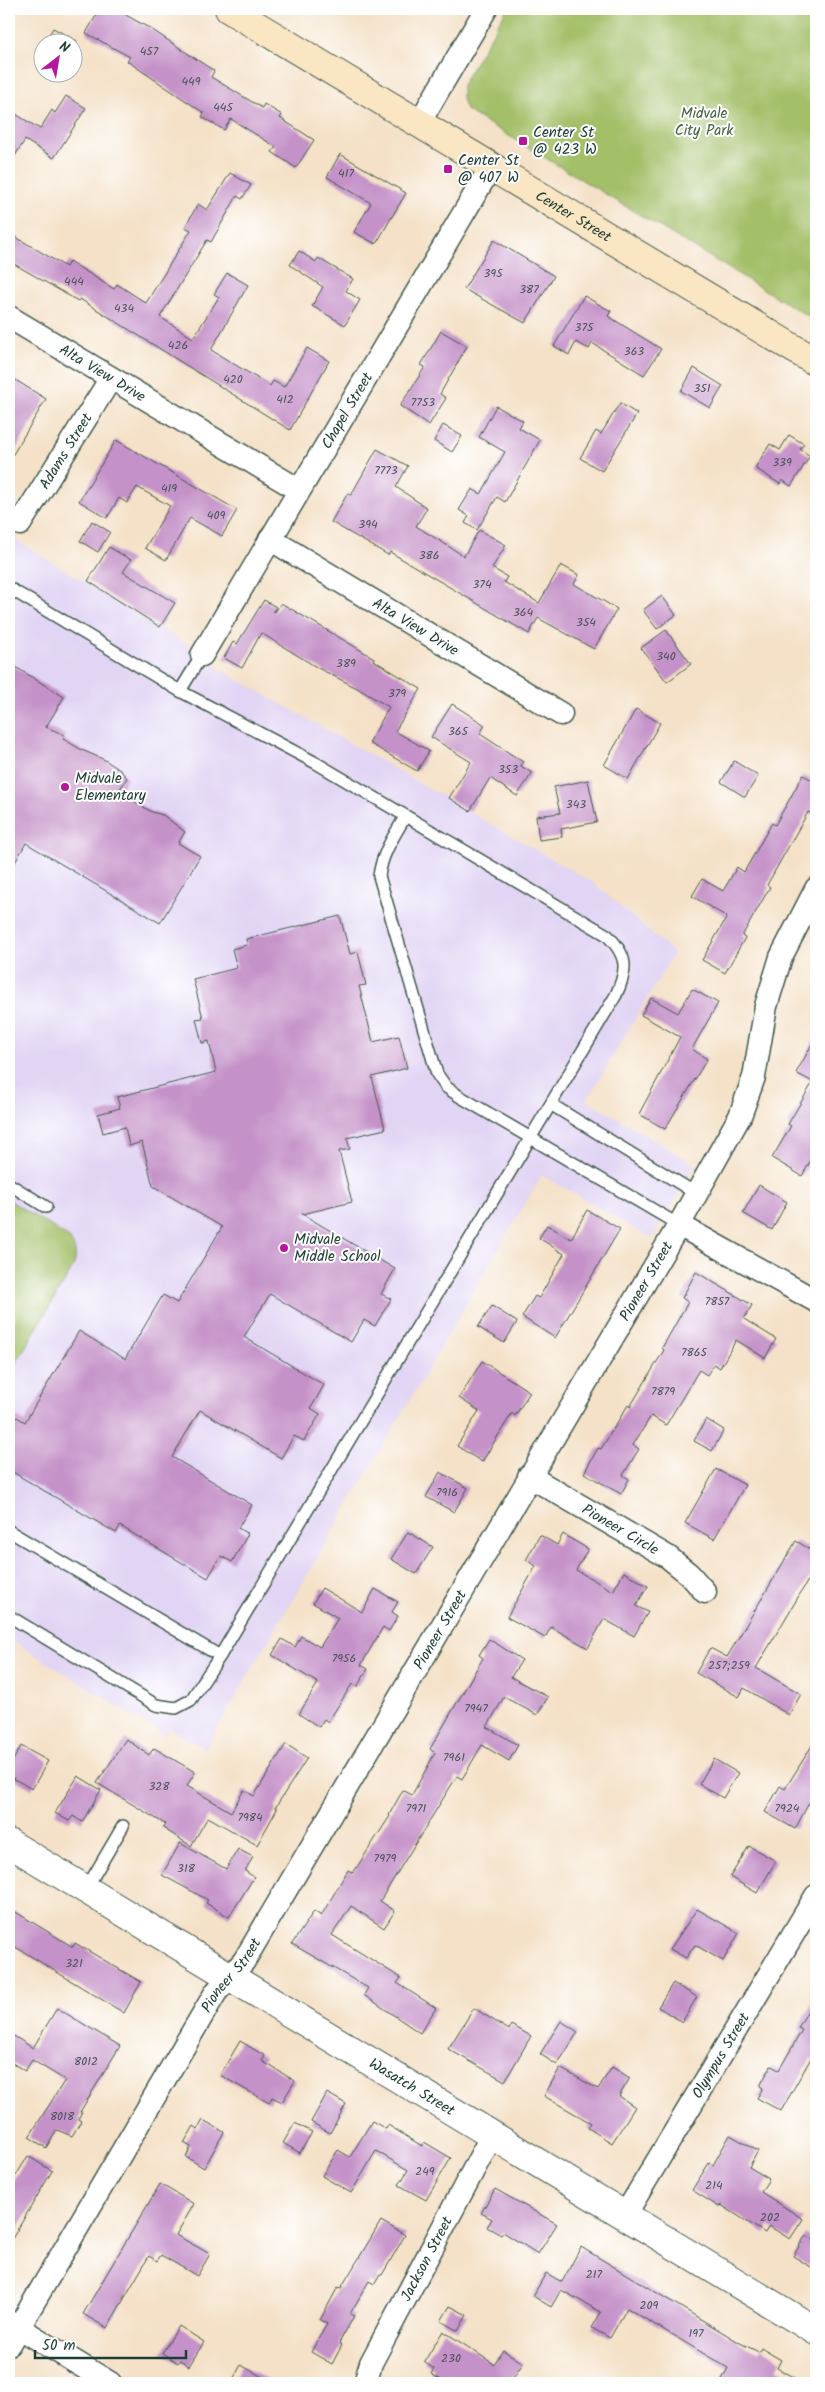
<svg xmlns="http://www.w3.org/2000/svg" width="825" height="2392" viewBox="0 0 825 2392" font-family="Kalam,sans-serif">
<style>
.built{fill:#e1d4f4}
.green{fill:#a3bf67;stroke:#617e4e}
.building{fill:#c491c8}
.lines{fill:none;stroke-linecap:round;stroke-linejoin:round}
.service-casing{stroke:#3f564a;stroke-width:14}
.minor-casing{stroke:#3f564a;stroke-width:25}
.tertiary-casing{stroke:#3f564a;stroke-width:30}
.secondary-casing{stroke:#3f564a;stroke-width:30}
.service{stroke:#fff;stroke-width:11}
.minor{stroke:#fff;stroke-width:22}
.tertiary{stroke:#fff;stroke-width:28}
.secondary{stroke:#fbe6c4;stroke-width:28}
.poi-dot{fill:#b5179e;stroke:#fff;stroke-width:2}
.labels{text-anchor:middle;stroke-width:4;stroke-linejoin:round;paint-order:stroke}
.number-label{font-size:12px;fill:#485259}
.park-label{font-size:15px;fill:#476443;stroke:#fff}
.poi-label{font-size:15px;fill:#1f3d34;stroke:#fff;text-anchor:start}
.street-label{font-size:15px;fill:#1f3d34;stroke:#fff}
</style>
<rect width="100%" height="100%" fill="#fff"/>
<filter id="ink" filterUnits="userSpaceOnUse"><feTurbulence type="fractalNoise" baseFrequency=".02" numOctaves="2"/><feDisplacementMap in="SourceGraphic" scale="10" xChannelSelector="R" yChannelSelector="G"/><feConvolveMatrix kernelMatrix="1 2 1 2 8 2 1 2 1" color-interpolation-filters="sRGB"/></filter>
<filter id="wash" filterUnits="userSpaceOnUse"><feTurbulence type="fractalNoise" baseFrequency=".0096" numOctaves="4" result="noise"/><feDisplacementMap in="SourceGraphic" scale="20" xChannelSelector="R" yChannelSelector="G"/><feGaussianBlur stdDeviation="1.12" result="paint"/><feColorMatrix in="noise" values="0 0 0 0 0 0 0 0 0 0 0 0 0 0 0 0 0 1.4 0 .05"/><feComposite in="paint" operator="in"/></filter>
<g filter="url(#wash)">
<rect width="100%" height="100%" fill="#f4e1c7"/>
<polygon class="built" points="9,536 188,645 218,668 592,882 674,953 587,1100 696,1165 652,1239 542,1175 205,1749 169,1728 165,1735 9,1639"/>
<g class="green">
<polygon points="507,9 816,9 816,321 466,110 462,99 462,85"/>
<path d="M9,1200L68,1237C76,1248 78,1257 72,1269L9,1375Z"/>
</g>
<g id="blocks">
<g class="building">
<polygon points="100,9 115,9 151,29 214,71 211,77 262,108 264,104 282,115 280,118 314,140 296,168 272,152 276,147 231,119 224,130 202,117 204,113 127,61 130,57 86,33"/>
<polygon points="53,28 77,41 72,49 72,42 45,42"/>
<polygon points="66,96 86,108 54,158 25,140 9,165 9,110 40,129 52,110 55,113"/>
<polygon points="340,154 406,193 376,244 354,232 371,203 327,177"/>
<polygon points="230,173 251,185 242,199 237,196 211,242 207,240 160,317 193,338 219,297 214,294 227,273 248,285 211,350 270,386 273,381 284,387 307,348 329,361 290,430 80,299 78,301 9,261 9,233 66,267 69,261 114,289 117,284 146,303 191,230 185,227 198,204 207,210"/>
<polygon points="494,240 554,276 525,323 464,289"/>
<polygon points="299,251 316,262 318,258 353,279 346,291 360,300 345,325 312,306 323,287 290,265"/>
<polygon points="584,296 611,311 608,316 661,349 644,375 592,343 589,349 576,342 569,355 554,346"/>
<polygon points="441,331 467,346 440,394 446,398 429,425 400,406 425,367 421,365"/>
<polygon points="694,368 723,386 710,408 681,391"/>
<polygon points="9,376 46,399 9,461"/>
<polygon points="620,403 637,414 602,471 580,458 596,431 601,434"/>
<polygon points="496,406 523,421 519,428 540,440 505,502 497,497 477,530 465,523 469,516 459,510 472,489 481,494 505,452 479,437"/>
<polygon points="443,425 462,436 452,452 434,441"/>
<polygon points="789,435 804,444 800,449 810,456 791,486 782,480 780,484 755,468 770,444 780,450"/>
<polygon points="116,440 237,510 222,536 190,518 166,560 145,548 170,506 137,487 127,503 119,498 107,518 79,501"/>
<polygon points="377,449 408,466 396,487 427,508 416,526 464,556 479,530 506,545 492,568 507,577 504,582 539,603 561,565 579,575 574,584 617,609 594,649 538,618 529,634 390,552 388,555 331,522 348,493 351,495"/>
<polygon points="92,521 110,532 98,552 80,541"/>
<polygon points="109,547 131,560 123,572 175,603 160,627 88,581"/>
<polygon points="662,596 676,615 657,629 643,610"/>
<polygon points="264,600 276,607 273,611 275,612 281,603 374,658 373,660 421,689 395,731 429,751 417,771 369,743 389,707 357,688 318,668 261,633 242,668 224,658 233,642 237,644"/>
<polygon points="666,630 691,664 667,682 641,648"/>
<polygon points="9,663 64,697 46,727 65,735 63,739 65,740 82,750 105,760 120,770 127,778 118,792 152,812 163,815 185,832 178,843 200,856 160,923 26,843 9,873 9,752 11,740"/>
<polygon points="452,704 485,725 480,734 523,762 521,766 532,773 517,796 490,778 470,811 449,798 471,762 431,737"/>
<polygon points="636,709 660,723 628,779 604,765"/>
<polygon points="734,761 758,776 745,797 721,782"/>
<polygon points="803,775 816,782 816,816 808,812 767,885 770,887 742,936 745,938 725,973 702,960 727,917 692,896 702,879 723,891 737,867 744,872 772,823 775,825"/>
<polygon points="588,780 597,822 561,829 562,837 539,840 536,816 560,813 554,787"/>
<polygon points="340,916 350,954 358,952 366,985 359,986 373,1042 399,1036 407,1068 372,1077 385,1129 347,1138 350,1149 339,1151 352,1202 302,1214 395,1269 381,1294 391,1299 375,1326 364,1320 351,1342 270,1294 244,1337 324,1385 311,1408 320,1414 304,1441 294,1436 281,1458 200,1410 172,1457 252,1505 238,1528 248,1534 232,1562 221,1556 208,1578 120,1526 116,1533 9,1470 9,1430 17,1417 25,1422 79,1331 125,1359 163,1295 177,1303 222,1227 153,1186 142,1142 129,1146 125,1127 103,1133 98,1114 120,1108 117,1097 216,1072 209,1041 202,1043 196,1019 203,1018 193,979 237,968 232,949 247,945 246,939"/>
<polygon points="692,989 718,1003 692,1049 707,1059 665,1129 639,1114 680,1037 641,1015 651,998 678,1013"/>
<polygon points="816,1037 816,1151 802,1176 772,1158 791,1126 788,1124 813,1082 796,1073"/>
<polygon points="759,1185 787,1202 772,1230 743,1213"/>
<polygon points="587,1210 620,1229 555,1338 522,1317 535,1296 539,1298 564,1254 539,1238 547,1225 571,1239"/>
<polygon points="696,1272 752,1305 744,1319 776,1339 765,1358 736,1340 720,1368 714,1364 707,1375 699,1370 666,1425 651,1416 633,1445 639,1449 623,1475 629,1479 621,1494 584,1473 598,1448 601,1449 628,1405 630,1407 664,1350 662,1348 688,1302 682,1298"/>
<polygon points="492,1306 517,1322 504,1343 478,1327"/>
<polygon points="482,1361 530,1392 515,1416 512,1413 482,1462 457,1446 479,1411 459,1398"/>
<polygon points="706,1419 724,1430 712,1451 694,1441"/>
<polygon points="716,1469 745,1485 714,1539 685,1523"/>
<polygon points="440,1472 468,1488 454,1512 426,1497"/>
<polygon points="408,1532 433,1547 416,1574 391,1559"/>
<polygon points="563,1534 588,1549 576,1570 613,1591 624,1572 648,1586 636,1606 648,1612 634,1636 604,1619 588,1648 551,1627 545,1638 507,1617 536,1566 526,1560 540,1535 557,1545"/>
<polygon points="796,1541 816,1553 816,1567 756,1668 801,1694 789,1715 744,1688 739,1697 696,1673 710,1648 727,1657"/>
<polygon points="322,1588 362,1612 375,1589 398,1602 392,1612 398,1616 389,1631 383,1627 361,1665 368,1669 357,1687 352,1684 328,1722 324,1719 319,1727 299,1714 318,1683 272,1655 282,1639 295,1647 301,1636 320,1647 338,1618 313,1603"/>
<polygon points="489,1639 522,1660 511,1677 548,1697 537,1715 504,1697 487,1727 518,1745 509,1761 482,1745 462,1779 457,1776 380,1901 395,1911 384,1928 351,1906 332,1935 401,1978 397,1983 436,2008 420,2033 364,1995 368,1988 292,1944 314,1911 321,1916 348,1870 353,1873 390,1816 389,1815 403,1790 412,1795 435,1753 430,1749 483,1658 479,1655"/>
<polygon points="126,1739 149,1755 154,1748 195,1772 187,1786 231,1812 244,1790 254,1796 286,1744 307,1758 275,1808 277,1809 257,1845 208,1817 191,1846 163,1828 165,1824 97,1783"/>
<polygon points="816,1739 816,1790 795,1829 765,1812 780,1786 785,1789"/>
<polygon points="21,1746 48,1761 32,1789 9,1776 9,1768"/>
<polygon points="714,1759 738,1773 723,1798 699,1784"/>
<polygon points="78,1776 101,1790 82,1822 73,1816 69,1821 55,1813"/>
<polygon points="180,1843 226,1869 238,1849 253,1857 245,1871 254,1877 229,1917 206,1903 208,1900 162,1875"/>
<polygon points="749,1846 776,1861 757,1893 730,1877"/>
<polygon points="9,1908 73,1947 75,1943 141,1982 124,2013 9,1943"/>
<polygon points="697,1909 739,1933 723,1961 695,1945 686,1958 670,1949"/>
<polygon points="673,1983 697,1997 682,2022 658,2007"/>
<polygon points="816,1996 816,2061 811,2058 781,2111 757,2098 763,2088 760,2086 771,2066 779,2070 802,2030 798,2028"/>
<polygon points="57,2008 120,2046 80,2112 82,2112 78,2119 81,2121 72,2136 57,2130 46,2148 29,2137 65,2080 32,2060 25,2071 9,2061 9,2033 33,2048"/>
<polygon points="474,2008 509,2030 511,2025 531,2036 505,2081 448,2049"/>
<polygon points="561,2021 578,2032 557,2065 540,2054"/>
<polygon points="240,2041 265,2056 262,2061 295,2081 282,2102 272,2097 269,2103 220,2075"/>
<polygon points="612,2067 630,2078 619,2096 635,2107 612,2143 588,2128 591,2123 544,2096 560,2068 598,2089"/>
<polygon points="327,2093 346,2104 330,2133 311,2122"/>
<polygon points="203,2120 224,2132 204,2168 186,2157 191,2147 184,2143 194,2126 198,2129"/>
<polygon points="372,2121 386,2129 388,2125 422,2146 424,2142 451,2158 426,2200 399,2185 408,2170 376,2151 351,2193 322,2176 338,2150 350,2157"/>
<polygon points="295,2123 312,2132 300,2153 283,2143"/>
<polygon points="730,2135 758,2151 749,2167 769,2179 761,2192 803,2219 790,2239 769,2226 765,2233 721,2205 719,2207 692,2190 709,2163 713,2165"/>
<polygon points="28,2156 52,2171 9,2244 9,2187"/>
<polygon points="160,2184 194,2204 176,2235 210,2254 197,2276 161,2255 157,2261 149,2256 107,2328 83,2314"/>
<polygon points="495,2189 557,2224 538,2254 503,2232 501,2235 487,2227 492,2219 481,2213"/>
<polygon points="381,2221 405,2235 382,2275 380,2274 374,2284 369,2281 350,2314 354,2316 339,2343 342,2345 332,2364 311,2352 327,2324 320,2320 338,2287 341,2288"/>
<polygon points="806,2235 816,2241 816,2270 793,2256"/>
<polygon points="581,2247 742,2344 759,2352 761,2348 781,2360 777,2368 803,2383 720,2383 728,2368 627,2308 610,2338 592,2328 601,2312 561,2290 551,2307 533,2296 546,2273 562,2282"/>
<polygon points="450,2306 467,2315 458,2331 441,2321"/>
<polygon points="179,2326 204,2342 189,2366 180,2360 178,2363 162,2353"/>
<polygon points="443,2331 494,2364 503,2350 523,2363 510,2383 446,2383 431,2374 434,2369 424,2362"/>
<polygon points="241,2365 273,2383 231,2383"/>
</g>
</g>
</g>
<g filter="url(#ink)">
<use href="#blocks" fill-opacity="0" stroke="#3f564a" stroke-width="1"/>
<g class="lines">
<defs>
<g id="service">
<path d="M9,588L180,691L316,763L607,935C628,956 628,969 616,995L220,1656L191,1700L176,1708L156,1705L9,1616"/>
<polyline points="180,691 202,655"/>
<path d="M405,817C394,836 382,853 379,876L437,1074L446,1087L459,1096L679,1225"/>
<polyline points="552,1105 697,1194"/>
<polyline points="9,1184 46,1207"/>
<polyline points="9,1531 220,1656"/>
<polyline points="86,1889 123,1826"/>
</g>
<g id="minor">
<polyline points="419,123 486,9"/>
<path id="s1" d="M9,317L299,490"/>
<path id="s2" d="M20,524L111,378"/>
<path id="s3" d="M270,539L561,714"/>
<path id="s4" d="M202,655L491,167"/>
<polyline points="679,1225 816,1301"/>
<path id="s5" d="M529,1476L668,1557L689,1574L705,1592"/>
<path id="s6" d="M625,2215L816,1896"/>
<polyline points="9,2322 110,2383"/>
<path id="s7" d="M9,2344L216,1992L244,1961L679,1225L740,1116L754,1077L766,1006L781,957L816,889"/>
<path id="s8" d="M365,2383L371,2363L492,2135"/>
</g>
<g id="tertiary">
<path id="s9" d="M9,1843L816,2331"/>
</g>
<g id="secondary">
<path id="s10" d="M229,9L816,362"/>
</g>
</defs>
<use href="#service" class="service-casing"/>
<use href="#minor" class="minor-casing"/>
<use href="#tertiary" class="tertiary-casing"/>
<use href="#secondary" class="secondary-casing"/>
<use href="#service" class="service"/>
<use href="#minor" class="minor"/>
<use href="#tertiary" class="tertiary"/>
<use href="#secondary" class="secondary"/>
</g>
</g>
<g class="poi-dot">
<rect x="518" y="136" width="10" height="10" rx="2.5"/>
<rect x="443" y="164" width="10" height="10" rx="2.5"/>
<circle cx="65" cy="787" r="5"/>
<circle cx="284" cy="1248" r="5"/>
</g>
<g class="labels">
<g class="number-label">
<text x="149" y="55">457</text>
<text x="191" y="85">449</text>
<text x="223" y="111">445</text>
<text x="346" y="177">417</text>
<text x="493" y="277">395</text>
<text x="74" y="285">444</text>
<text x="529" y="293">387</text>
<text x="124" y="312">434</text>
<text x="584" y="331">375</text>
<text x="178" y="349">426</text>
<text x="634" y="355">363</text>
<text x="233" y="383">420</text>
<text x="702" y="392">351</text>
<text x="285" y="403">412</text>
<text x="423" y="406">7753</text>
<text x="782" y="466">339</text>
<text x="386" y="474">7773</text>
<text x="169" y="492">419</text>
<text x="216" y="519">409</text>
<text x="368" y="528">394</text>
<text x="429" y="559">386</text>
<text x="482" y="588">374</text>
<text x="523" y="616">364</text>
<text x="586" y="626">354</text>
<text x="666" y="660">340</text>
<text x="346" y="667">389</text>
<text x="397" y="697">379</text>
<text x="458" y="735">365</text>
<text x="508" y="773">353</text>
<text x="576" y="808">343</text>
<text x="717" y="1305">7857</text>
<text x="694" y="1356">7865</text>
<text x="663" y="1395">7879</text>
<text x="447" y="1496">7916</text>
<text x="344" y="1662">7956</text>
<text x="729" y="1669">257;259</text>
<text x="476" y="1712">7947</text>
<text x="454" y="1761">7961</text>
<text x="159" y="1790">328</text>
<text x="416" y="1812">7971</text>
<text x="787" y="1812">7924</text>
<text x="250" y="1821">7984</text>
<text x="385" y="1862">7979</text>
<text x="186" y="1872">318</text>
<text x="74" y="1967">321</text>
<text x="86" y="2065">8012</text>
<text x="62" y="2120">8018</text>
<text x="425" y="2175">249</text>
<text x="714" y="2189">214</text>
<text x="770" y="2221">202</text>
<text x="594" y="2278">217</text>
<text x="649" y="2309">209</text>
<text x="696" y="2337">197</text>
<text x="451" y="2362">230</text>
</g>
<g class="park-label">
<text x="704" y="118">Midvale<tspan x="704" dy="17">City Park</tspan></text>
</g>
<g class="poi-label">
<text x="533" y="137">Center St<tspan x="533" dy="17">@ 423 W</tspan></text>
<text x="458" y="165">Center St<tspan x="458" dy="17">@ 407 W</tspan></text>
<text x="75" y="783">Midvale<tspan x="75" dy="17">Elementary</tspan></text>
<text x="294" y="1244">Midvale<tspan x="294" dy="17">Middle School</tspan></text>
</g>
<g class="street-label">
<text dy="5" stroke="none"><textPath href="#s10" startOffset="402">Center Street</textPath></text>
<text dy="5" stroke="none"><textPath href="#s1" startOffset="109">Alta View Drive</textPath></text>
<text dy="5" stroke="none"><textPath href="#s4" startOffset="284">Chapel Street</textPath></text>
<text dy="5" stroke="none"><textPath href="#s2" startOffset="86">Adams Street</textPath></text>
<text dy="5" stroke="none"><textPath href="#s3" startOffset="170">Alta View Drive</textPath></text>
<text dy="5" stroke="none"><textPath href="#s7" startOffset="1240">Pioneer Street</textPath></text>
<text dy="5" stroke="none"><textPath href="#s5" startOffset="106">Pioneer Circle</textPath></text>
<text dy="5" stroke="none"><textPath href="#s7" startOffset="835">Pioneer Street</textPath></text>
<text dy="5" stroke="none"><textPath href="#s7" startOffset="431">Pioneer Street</textPath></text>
<text dy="5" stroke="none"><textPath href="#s6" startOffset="186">Olympus Street</textPath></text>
<text dy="5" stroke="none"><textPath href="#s9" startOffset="471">Wasatch Street</textPath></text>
<text dy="5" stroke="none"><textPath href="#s8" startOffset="139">Jackson Street</textPath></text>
</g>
</g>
<rect width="825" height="2392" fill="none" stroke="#fff" stroke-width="30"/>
<g transform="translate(58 58) rotate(31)"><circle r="24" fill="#ffffff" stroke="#a5b1ae"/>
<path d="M0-4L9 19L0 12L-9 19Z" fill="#b5179e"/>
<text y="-8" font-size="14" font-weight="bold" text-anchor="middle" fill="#1f3d34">N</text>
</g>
<path d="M35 2350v8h151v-8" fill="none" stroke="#1f3d34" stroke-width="2.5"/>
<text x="42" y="2350" font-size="15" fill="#1f3d34" stroke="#ffffff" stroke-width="4" paint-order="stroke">50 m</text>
</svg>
